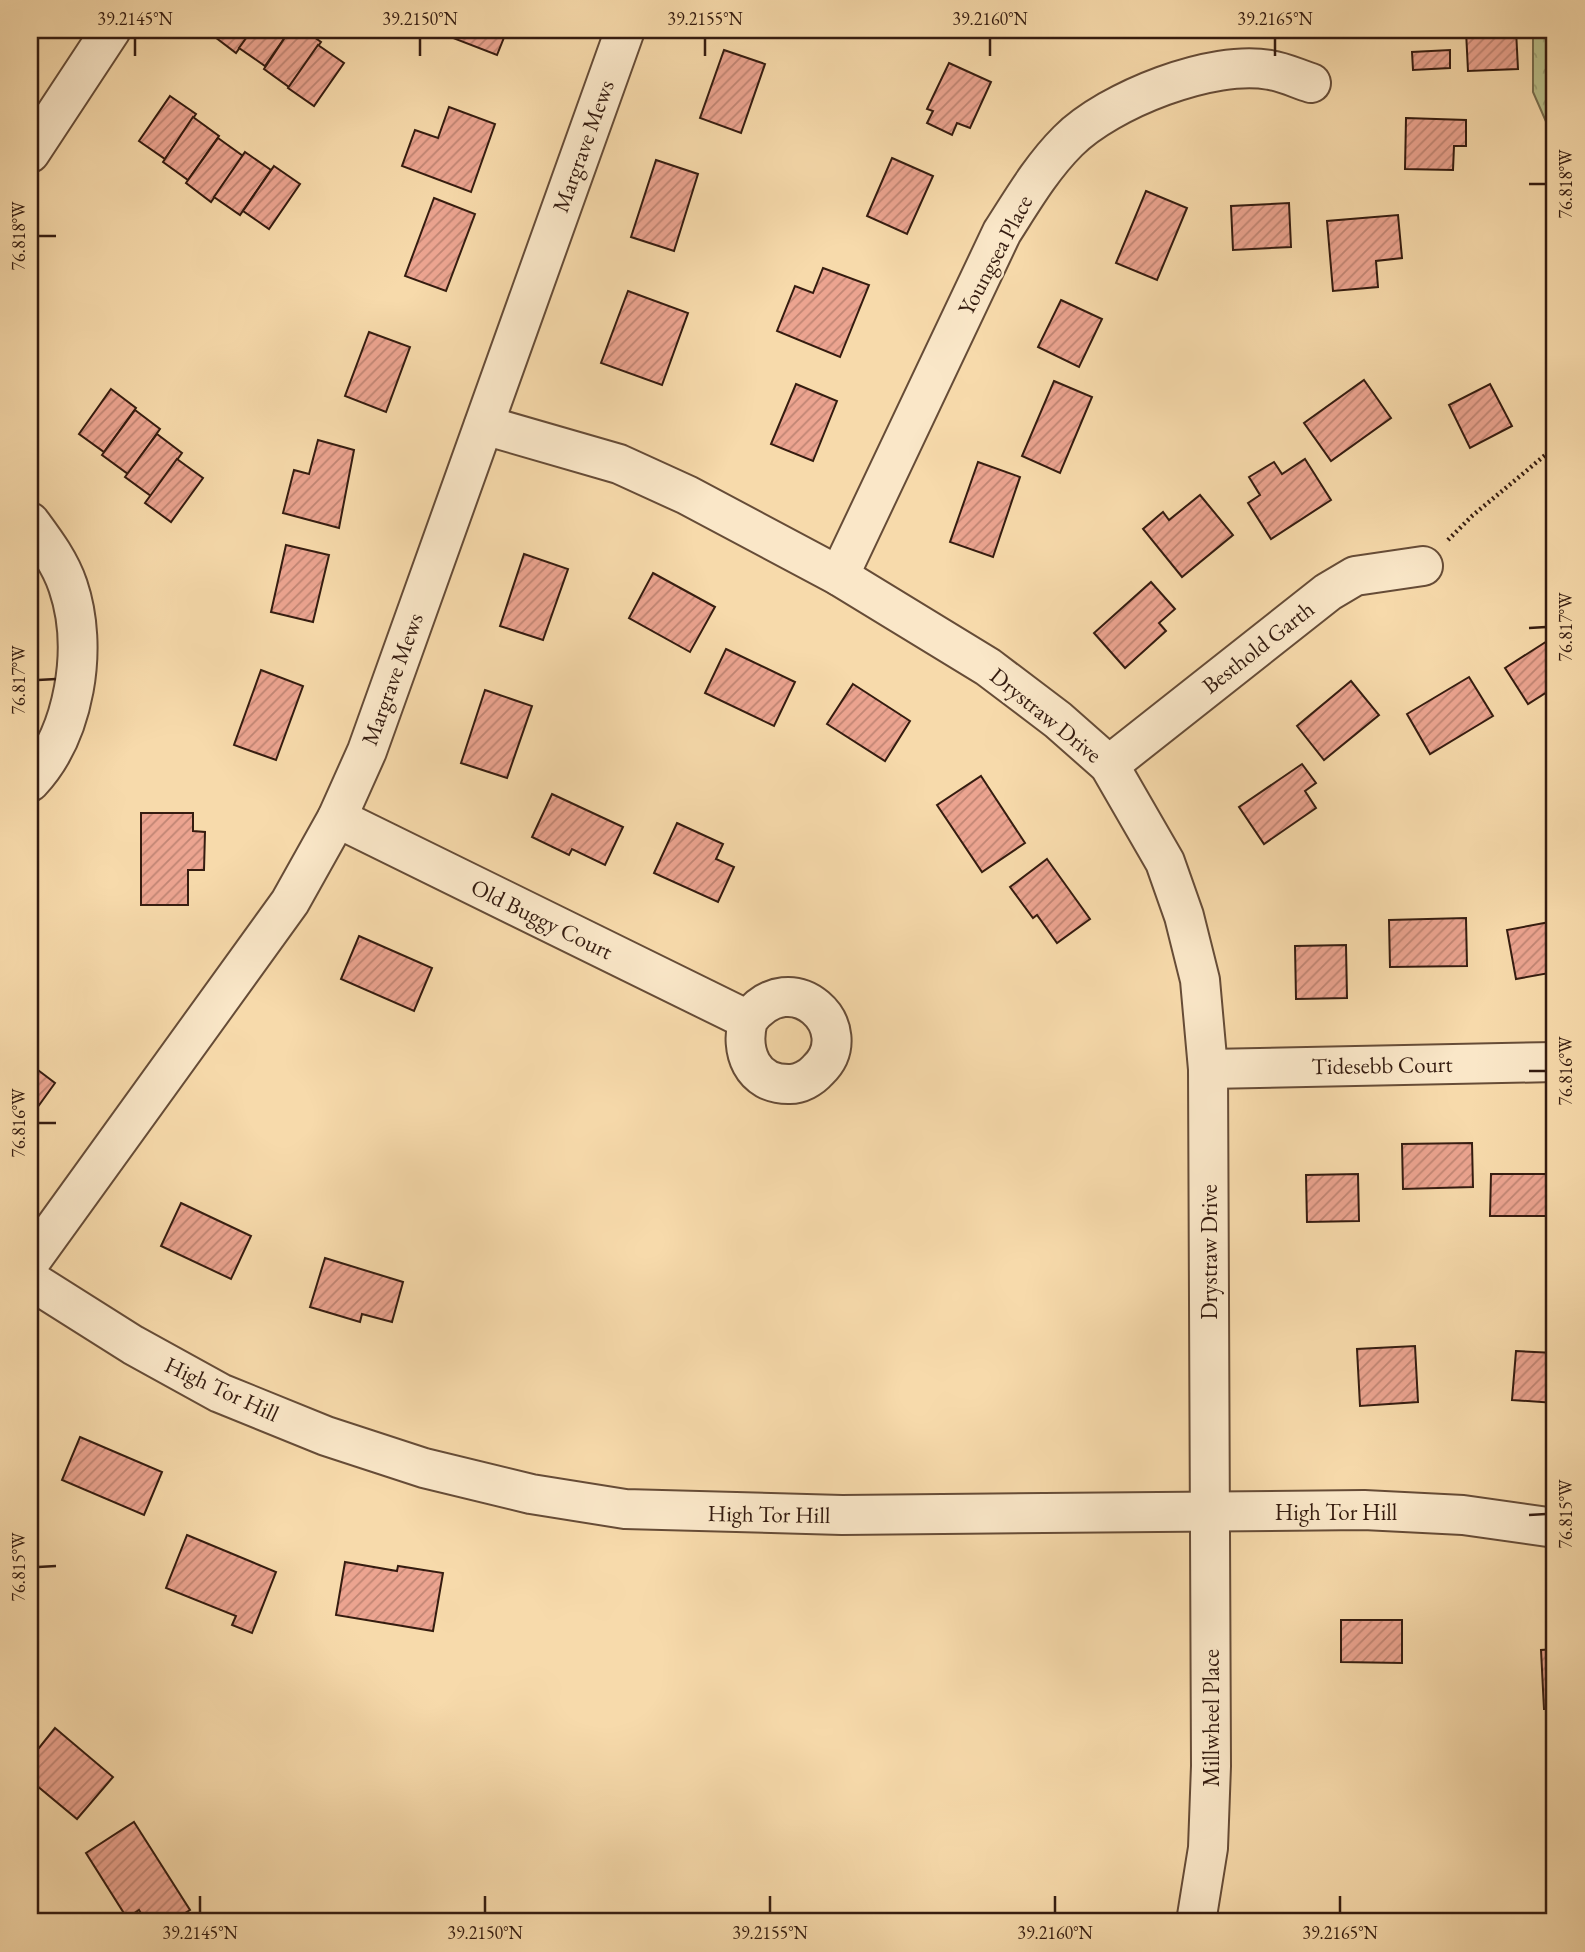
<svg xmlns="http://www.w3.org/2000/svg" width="1585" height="1952" viewBox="0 0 1585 1952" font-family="'EB Garamond',serif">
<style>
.forest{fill:url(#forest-crowns);stroke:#786e4e;stroke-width:2}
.building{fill:url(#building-hatch);stroke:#351c10;stroke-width:2}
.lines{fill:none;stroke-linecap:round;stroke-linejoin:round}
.minor-casing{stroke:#664c37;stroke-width:42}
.path{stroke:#351c10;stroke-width:4.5;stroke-dasharray:2 3.5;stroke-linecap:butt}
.minor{stroke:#fae7c8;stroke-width:38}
.ticks{fill:none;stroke:#351c10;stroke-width:2.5}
.labels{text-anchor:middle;stroke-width:5;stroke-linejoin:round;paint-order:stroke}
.street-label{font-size:23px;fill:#351c10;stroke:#fae7c8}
.neatline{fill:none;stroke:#351c10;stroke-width:2.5}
.ticks-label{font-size:18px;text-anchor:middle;fill:#351c10}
</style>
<defs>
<pattern id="forest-crowns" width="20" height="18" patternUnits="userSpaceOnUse" patternTransform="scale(1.75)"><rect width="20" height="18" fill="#bac08b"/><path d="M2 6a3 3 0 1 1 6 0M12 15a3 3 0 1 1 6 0" fill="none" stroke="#a0a477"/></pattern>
<pattern id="building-hatch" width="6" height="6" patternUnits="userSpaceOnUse" patternTransform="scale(1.75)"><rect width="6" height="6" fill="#eca490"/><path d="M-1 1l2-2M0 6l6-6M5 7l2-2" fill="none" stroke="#c08574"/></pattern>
</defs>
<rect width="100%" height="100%" fill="#f7daab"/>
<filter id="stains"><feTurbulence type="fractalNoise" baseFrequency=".00286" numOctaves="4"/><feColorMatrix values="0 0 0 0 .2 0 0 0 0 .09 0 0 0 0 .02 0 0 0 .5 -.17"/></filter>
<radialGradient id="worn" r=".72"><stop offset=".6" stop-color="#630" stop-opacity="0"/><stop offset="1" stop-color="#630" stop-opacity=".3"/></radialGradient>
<polygon class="forest" points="1533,30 1555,30 1555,142 1533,92"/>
<g class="building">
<polygon points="214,30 252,30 236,53 211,34"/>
<polygon points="252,30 290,30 265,66 239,48"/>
<polygon points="290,30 304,30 321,42 289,87 264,69"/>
<polygon points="456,30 507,30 497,55 453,38"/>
<polygon points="1443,30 1516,30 1518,69 1468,71 1466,31"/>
<polygon points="318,45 344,63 314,106 288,88"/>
<polygon points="724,50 765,64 741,133 700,118"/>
<polygon points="1450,50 1450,68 1413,70 1412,52"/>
<polygon points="949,63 991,82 970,128 957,123 952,135 927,123 933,111 927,109"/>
<polygon points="170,96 196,114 165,159 139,141"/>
<polygon points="449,107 495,124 471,192 402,166 415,130 438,138"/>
<polygon points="193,117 219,136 188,180 163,162"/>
<polygon points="1406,118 1466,120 1466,146 1454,146 1453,170 1405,169"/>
<polygon points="218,138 243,156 211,202 186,183"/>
<polygon points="245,152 271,170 240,215 214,197"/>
<polygon points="892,158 933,176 907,234 867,216"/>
<polygon points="656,160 698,174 674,251 631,237"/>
<polygon points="274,166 300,184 269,229 243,211"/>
<polygon points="1146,191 1187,208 1157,280 1116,263"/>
<polygon points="434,198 475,214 446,291 405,276"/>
<polygon points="1289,203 1291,247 1233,250 1231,206"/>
<polygon points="1398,215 1402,258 1376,261 1378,287 1333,291 1327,221"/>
<polygon points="823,268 869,285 840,357 777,331 795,286 813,293"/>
<polygon points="628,291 688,313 662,385 601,363"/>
<polygon points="1061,300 1102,319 1079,367 1038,347"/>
<polygon points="369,332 410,347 386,412 345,396"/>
<polygon points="1364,380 1391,418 1331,461 1304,423"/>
<polygon points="1054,381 1092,397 1060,473 1022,456"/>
<polygon points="796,384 837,401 813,461 771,444"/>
<polygon points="1490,384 1512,426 1470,448 1449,405"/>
<polygon points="111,389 136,408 104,452 79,434"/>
<polygon points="135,410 160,429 128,474 102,455"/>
<polygon points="157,434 182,453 151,496 125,477"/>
<polygon points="318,440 354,450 339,528 283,513 294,470 309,474"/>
<polygon points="177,459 203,478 171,522 145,503"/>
<polygon points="1305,459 1331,500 1271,539 1248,503 1260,495 1249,477 1274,462 1282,474"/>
<polygon points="978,462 1020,477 993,557 950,542"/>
<polygon points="1200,495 1233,535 1182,577 1143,529 1163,512 1169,520"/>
<polygon points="286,545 329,555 313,622 271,612"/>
<polygon points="524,554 568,569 543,640 500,626"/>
<polygon points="653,573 715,607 690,652 629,618"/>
<polygon points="1151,582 1175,609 1159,623 1166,631 1125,668 1094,633"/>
<polygon points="1555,636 1555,687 1528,704 1505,668"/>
<polygon points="726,649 795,682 774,726 705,693"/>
<polygon points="261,670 303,686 276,760 234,745"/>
<polygon points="1469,677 1493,716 1430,754 1407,714"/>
<polygon points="1351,681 1379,715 1324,760 1297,726"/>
<polygon points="853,684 910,721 885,761 827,724"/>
<polygon points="485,690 532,706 507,778 461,763"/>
<polygon points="1302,764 1316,783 1305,791 1316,808 1264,844 1239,807"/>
<polygon points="981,776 1025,843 982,872 937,805"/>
<polygon points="552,794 623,827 605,865 572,849 569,855 532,837"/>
<polygon points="141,813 193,813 193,831 205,832 204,870 188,870 188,905 141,905"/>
<polygon points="677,823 723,844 716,859 734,867 718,902 654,873"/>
<polygon points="1047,859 1090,919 1057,943 1037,915 1033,918 1010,887"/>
<polygon points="1466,918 1467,966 1390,967 1389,920"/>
<polygon points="1555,921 1555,972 1516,979 1507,930"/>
<polygon points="359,936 432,968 414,1011 341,979"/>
<polygon points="1346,945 1347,998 1296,999 1295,946"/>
<polygon points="30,1064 55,1083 32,1115 30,1113"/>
<polygon points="1472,1143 1473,1187 1403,1189 1402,1144"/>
<polygon points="1358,1174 1359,1221 1307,1222 1306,1175"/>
<polygon points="1491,1174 1555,1174 1555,1216 1490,1216"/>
<polygon points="181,1203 251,1236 231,1279 161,1246"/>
<polygon points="325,1258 403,1282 392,1322 362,1314 360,1322 310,1307"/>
<polygon points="1415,1346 1418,1402 1360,1406 1357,1349"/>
<polygon points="1516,1351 1555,1353 1555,1403 1512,1400"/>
<polygon points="80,1437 162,1472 144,1515 62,1480"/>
<polygon points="187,1535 276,1572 252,1633 232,1625 236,1616 166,1588"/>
<polygon points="345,1562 397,1571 398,1566 443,1573 433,1631 336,1615"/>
<polygon points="1341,1620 1402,1620 1402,1663 1341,1662"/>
<polygon points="1555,1649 1555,1709 1544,1709 1541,1650"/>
<polygon points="55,1728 113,1777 77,1819 30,1780 30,1759"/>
<polygon points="134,1822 190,1910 170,1922 146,1922 139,1910 127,1918 86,1853"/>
</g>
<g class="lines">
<defs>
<g id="minor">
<polyline points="30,153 111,30"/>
<polyline points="484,425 619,464 687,495 839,576 988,667 1058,720 1109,765 1165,862 1184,916 1200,980 1208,1069 1211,1766 1208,1848 1196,1922"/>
<path d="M30,522C44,541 60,562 68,586C89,648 75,734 30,782"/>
<path d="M839,576L1002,232C1022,201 1041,168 1068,141C1109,100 1213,59 1270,70C1284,72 1298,79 1311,83"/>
<polyline points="1109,765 1328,592 1355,576 1423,566"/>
<path d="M337,818L748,1020C740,1050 751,1085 790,1084C800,1084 811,1078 818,1070C861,1029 792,961 748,1020"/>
<polyline points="1208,1069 1555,1062"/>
<polyline points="30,1262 290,902 337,818 367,751 625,30"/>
<polyline points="30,1280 133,1345 220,1393 326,1436 424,1468 531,1494 625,1509 842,1515 1364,1510 1463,1515 1555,1528"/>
</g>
</defs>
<use href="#minor" class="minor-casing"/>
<polyline class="path" points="1448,540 1472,516 1555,447"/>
<use href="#minor" class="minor"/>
</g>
<path class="ticks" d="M135,38V56M420,38V56M705,38V56M990,38V56M1275,38V56M1529,184H1546M38,236H56M1529,628L1546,627M38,680L56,679M1529,1071H1546M38,1123H56M1529,1515L1546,1514M38,1567L56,1566M200,1896V1913M485,1896V1913M770,1896V1913M1055,1896V1913M1340,1896V1913"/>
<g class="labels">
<g class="street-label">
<text transform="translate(583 146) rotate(-70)" y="8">Margrave Mews</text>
<text transform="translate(995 255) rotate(-62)" y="8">Youngsea Place</text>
<text transform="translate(1258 647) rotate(-38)" y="8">Besthold Garth</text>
<text transform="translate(392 679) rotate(-70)" y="8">Margrave Mews</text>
<text transform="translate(1046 715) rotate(39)" y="8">Drystraw Drive</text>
<text transform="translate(542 919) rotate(26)" y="8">Old Buggy Court</text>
<text transform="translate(1382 1065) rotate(-1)" y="8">Tidesebb Court</text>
<text transform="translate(1209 1252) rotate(-90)" y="8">Drystraw Drive</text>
<text transform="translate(222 1389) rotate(25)" y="8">High Tor Hill</text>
<text x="1336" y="1520">High Tor Hill</text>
<text transform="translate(769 1514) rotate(1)" y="8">High Tor Hill</text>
<text transform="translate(1211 1718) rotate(-90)" y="8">Millwheel Place</text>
</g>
</g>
<rect width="1585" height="1952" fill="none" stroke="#f7daab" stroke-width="77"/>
<rect x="38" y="38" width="1508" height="1875" class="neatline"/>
<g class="ticks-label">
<text x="135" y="25">39.2145°N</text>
<text x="420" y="25">39.2150°N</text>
<text x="705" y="25">39.2155°N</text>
<text x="990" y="25">39.2160°N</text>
<text x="1275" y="25">39.2165°N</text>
<text transform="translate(1566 184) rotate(-90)" y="6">76.818°W</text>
<text transform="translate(19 236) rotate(-90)" y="6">76.818°W</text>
<text transform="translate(1566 627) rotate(-90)" y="6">76.817°W</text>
<text transform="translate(19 680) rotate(-90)" y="6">76.817°W</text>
<text transform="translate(1566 1071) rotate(-90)" y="6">76.816°W</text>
<text transform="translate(19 1123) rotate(-90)" y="6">76.816°W</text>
<text transform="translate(1566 1514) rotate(-90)" y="6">76.815°W</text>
<text transform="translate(19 1567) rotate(-90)" y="6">76.815°W</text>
<text x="200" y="1939">39.2145°N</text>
<text x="485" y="1939">39.2150°N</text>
<text x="770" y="1939">39.2155°N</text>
<text x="1055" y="1939">39.2160°N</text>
<text x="1340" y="1939">39.2165°N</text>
</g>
<rect width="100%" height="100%" filter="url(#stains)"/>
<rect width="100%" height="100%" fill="url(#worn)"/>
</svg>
